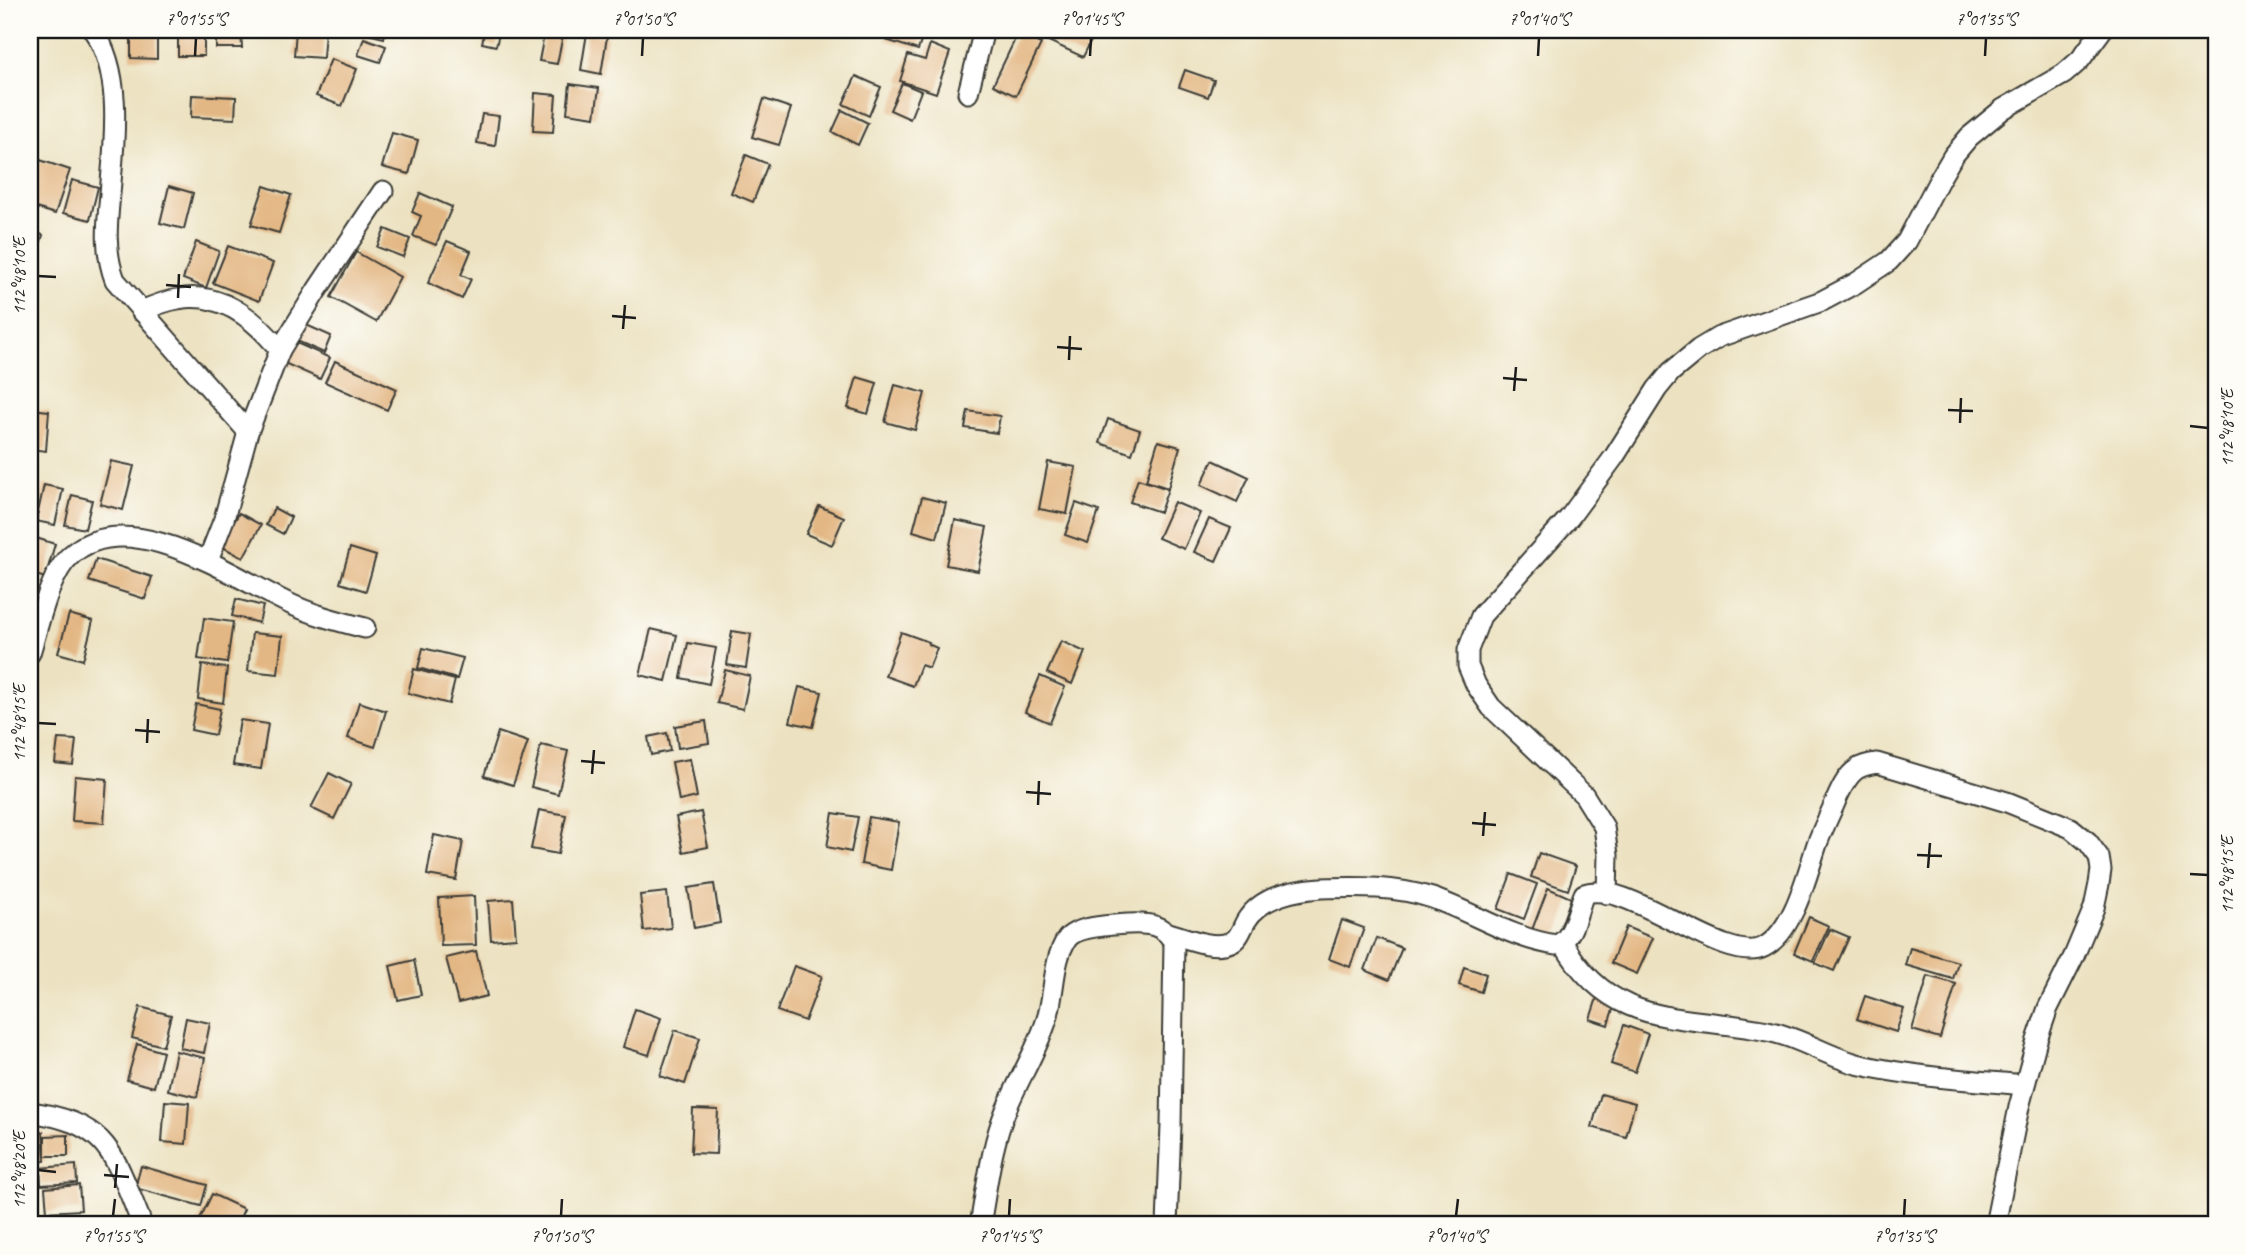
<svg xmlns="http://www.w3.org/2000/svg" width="2246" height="1255" viewBox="0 0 2246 1255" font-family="Caveat,sans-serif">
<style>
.building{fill:#e3b784}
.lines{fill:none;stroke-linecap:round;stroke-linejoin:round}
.minor-casing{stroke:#3b3a35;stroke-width:23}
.minor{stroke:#fff;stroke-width:19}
.ticks{fill:none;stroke:#1c1c1c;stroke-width:2.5}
.neatline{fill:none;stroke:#1c1c1c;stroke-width:2.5}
.ticks-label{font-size:18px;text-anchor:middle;fill:#1c1c1c}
</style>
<rect width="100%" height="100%" fill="#fdfcf7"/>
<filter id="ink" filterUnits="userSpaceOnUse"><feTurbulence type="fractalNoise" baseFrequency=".0143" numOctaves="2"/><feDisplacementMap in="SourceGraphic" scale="14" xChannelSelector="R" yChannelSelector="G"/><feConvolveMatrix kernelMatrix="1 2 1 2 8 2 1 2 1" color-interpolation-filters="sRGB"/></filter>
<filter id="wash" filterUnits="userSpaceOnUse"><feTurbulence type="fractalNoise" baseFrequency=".00686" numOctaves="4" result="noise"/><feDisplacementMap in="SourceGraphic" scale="28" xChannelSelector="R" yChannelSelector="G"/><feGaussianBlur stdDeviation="1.57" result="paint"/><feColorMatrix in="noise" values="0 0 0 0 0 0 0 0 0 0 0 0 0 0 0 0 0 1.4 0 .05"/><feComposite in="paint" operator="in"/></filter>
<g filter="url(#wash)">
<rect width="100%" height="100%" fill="#ece2c1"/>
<g id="blocks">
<g class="building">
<polygon points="131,30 157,30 157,59 131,58"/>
<rect x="178" y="30" width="26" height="26"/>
<polygon points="216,30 241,30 242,48 216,48"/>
<polygon points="296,30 325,30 323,58 294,56"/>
<polygon points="350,30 385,30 384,38"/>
<polygon points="485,30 500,30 496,46 482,43"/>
<polygon points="545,30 564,30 557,64 539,61"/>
<polygon points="889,30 925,30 918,50 886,40"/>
<polygon points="1046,30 1067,30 1091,41 1083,57 1042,38"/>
<polygon points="587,33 607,37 601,74 581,70"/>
<polygon points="1018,33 1041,44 1016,96 993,85"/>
<polygon points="364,38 386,46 380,62 358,55"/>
<polygon points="930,44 950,52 936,93 900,81 908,55 925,60"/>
<polygon points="331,59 357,69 342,106 316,96"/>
<polygon points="1185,70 1214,80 1208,97 1179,87"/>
<polygon points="856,76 881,87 869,116 843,104"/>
<polygon points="902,83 921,91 910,119 890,110"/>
<polygon points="570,84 599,88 595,117 567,113"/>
<polygon points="535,93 556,95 553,132 533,131"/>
<polygon points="192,95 236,97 235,119 191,117"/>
<polygon points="764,99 791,108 779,145 752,137"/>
<polygon points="842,110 868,123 858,145 832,132"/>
<polygon points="482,114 499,116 495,146 477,143"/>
<polygon points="392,133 418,140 409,174 382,167"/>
<polygon points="746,155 768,164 753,202 731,193"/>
<polygon points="40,160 70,170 55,214 30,206 30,192"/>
<polygon points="72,180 98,187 90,220 63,213"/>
<polygon points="169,186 193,193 184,229 160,223"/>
<polygon points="264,186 291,195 279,233 251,225"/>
<polygon points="420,193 452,207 436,245 413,236 421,216 412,212"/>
<polygon points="385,229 410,239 403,257 377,247"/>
<polygon points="30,230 43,235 30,274"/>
<polygon points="447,241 471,251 461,275 471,279 462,299 428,283"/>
<polygon points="196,242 219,251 206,288 183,279"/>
<polygon points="228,246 273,263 259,301 213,283"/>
<polygon points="356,252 400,277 376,322 331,297"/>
<polygon points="304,324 331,336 324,353 297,341"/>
<polygon points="292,341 330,358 320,379 282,362"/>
<polygon points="335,361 397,389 387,410 325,382"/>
<polygon points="857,377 877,383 868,414 848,408"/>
<polygon points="895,385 925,393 915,430 885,422"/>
<polygon points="30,409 49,411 46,451 30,449"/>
<polygon points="968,411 1000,416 997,433 965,428"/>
<polygon points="1108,419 1140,430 1132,454 1100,443"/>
<polygon points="1158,441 1180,447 1168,488 1146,481"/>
<polygon points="1213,460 1249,477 1237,502 1201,485"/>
<polygon points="111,461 134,466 123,510 100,504"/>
<polygon points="1048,462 1076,467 1067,514 1039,509"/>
<polygon points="1138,479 1168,489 1160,512 1130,502"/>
<polygon points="44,485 63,489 55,525 36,521"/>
<polygon points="72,495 92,500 85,529 65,525"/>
<polygon points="922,497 946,503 937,538 913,531"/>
<polygon points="1174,502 1200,513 1184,549 1158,538"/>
<polygon points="1076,503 1099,511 1088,543 1065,535"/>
<polygon points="819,506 844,517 832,545 806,534"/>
<polygon points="274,508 291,517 283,534 266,525"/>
<polygon points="239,513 261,525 243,558 221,546"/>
<polygon points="1209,519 1231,528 1216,561 1194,552"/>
<polygon points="955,520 987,527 978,571 946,565"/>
<polygon points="36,538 55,544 45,578 30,573 30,557"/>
<polygon points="350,548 376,556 366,591 340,583"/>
<polygon points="96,559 152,577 145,599 89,581"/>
<polygon points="236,599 263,606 259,623 232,616"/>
<polygon points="69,614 93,621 83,660 58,653"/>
<polygon points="204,618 233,622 227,663 198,659"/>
<polygon points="651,629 677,635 666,681 640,675"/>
<polygon points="732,631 751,634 746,668 727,665"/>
<polygon points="901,632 929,642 928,644 937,648 929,668 921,665 913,686 885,676"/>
<polygon points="252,633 282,636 278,674 248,671"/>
<polygon points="1061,641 1085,652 1072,684 1047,673"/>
<polygon points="688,643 716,648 709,684 681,678"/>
<polygon points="423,648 463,658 457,679 418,668"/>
<polygon points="202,665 227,668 223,703 198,699"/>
<polygon points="414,669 455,680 449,704 408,693"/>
<polygon points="725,670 750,676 743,709 717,703"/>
<polygon points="1040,676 1065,687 1050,723 1025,712"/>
<polygon points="799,687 822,692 813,727 790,722"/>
<polygon points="359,702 386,711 375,747 348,738"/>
<polygon points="196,704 220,709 215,735 191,730"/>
<polygon points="240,720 268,724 261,769 233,765"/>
<polygon points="706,721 709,743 678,748 675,726"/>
<polygon points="498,732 528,742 513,785 484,776"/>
<polygon points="667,733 670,751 651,755 648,737"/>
<polygon points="58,739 76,740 73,765 55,763"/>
<polygon points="541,745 568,751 558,794 531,787"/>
<polygon points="690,759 697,797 679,801 672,762"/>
<polygon points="329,773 351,784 334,819 311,808"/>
<polygon points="75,776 107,779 104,823 72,821"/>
<polygon points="539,810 566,815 558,854 531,849"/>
<polygon points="701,812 708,847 683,852 676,817"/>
<polygon points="833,813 858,817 851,852 827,847"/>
<polygon points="869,817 899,822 891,870 861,864"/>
<polygon points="434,835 463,841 456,880 427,875"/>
<polygon points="1539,853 1576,866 1568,890 1531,877"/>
<polygon points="1511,874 1537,884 1524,919 1498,909"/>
<polygon points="714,884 720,923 694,928 688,888"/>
<polygon points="1548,888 1571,898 1556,939 1532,930"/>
<polygon points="667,892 671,928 644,931 640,895"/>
<polygon points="474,896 476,945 441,946 439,898"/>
<polygon points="513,899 516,938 491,940 488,901"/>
<polygon points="1809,917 1829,926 1813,961 1794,953"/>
<polygon points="1342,920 1364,928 1350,967 1329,959"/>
<polygon points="1626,927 1653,938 1637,974 1611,963"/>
<polygon points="1830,929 1849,937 1834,971 1815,963"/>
<polygon points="1377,938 1402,948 1389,980 1365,970"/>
<polygon points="1910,948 1958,962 1953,979 1905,965"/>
<polygon points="476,951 487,996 458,1003 446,958"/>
<polygon points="414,960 421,995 398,1000 390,966"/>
<polygon points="794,966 822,976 805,1021 777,1011"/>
<polygon points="1464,967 1486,974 1481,992 1459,985"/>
<polygon points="1928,976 1956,984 1940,1038 1912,1030"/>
<polygon points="1865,996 1904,1009 1896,1032 1857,1019"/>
<polygon points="1597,998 1615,1003 1608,1025 1590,1019"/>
<polygon points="140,1007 171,1015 163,1046 132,1038"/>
<polygon points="635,1009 661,1018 649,1055 623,1047"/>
<polygon points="186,1018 210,1023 204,1053 180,1048"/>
<polygon points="1624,1025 1648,1034 1635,1072 1611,1064"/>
<polygon points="675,1030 700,1038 685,1084 660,1076"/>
<polygon points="137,1044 163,1052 154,1087 127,1080"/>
<polygon points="176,1051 205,1058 197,1097 168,1090"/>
<polygon points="1601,1094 1635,1103 1626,1137 1592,1127"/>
<polygon points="165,1101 189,1103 186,1144 162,1142"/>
<polygon points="693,1109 718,1110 716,1154 691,1153"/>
<polygon points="43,1132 45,1161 30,1163 30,1133"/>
<polygon points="68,1135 68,1156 45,1156 45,1136"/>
<polygon points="76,1165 77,1183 41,1185 40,1168"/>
<polygon points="141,1166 207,1185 201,1206 135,1188"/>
<polygon points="79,1185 81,1210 47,1212 45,1188"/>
<polygon points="212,1194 244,1209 237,1225 197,1225"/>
</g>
</g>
</g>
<g filter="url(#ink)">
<use href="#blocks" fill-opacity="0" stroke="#3b3a35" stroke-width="2"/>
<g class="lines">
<defs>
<g id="minor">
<path d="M93,30C124,73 114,144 110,194C107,224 104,251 115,280L248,432"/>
<polyline points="968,93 984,30"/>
<path d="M141,311C153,306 165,301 178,299C220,291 255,319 280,350"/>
<polyline points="208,560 224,519 248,432 280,350 317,290 383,191"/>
<path d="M30,653C39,625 49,574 71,555C128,504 231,575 284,601C310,614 337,621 365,628"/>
<polyline points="1607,894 1608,855 1604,827 1584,795 1491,707 1476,685 1468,666 1468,650 1481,616 1569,518 1614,457 1657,389 1671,372 1699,349 1719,337 1822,301 1856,283 1889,261 1907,241 1939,180 1953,156 1969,137 2003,109 2064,74 2080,60 2102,30"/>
<path d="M1169,933C1186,938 1214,950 1231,942C1239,939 1242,928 1246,921C1261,896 1294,890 1321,888C1358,887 1397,886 1432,898C1475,913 1510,938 1556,945C1574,939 1577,910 1584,894C1626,877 1726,968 1764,947C1794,931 1807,874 1817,844C1822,831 1828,818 1834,805C1839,793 1846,776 1857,769C1863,765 1870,764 1877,763L2007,802L2049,819L2071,828L2088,842L2099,857L2101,870L2099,884L2094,908L2074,956L2048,1008L2037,1040L2019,1107L1995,1225"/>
<path d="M1563,943C1614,1032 1686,1013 1772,1032C1803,1039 1830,1058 1861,1065C1914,1077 1970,1080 2024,1085"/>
<path d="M30,1112C109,1123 113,1153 140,1219"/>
<path d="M980,1225C987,1187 991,1146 1006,1110C1018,1080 1036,1052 1046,1022C1055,997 1052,960 1067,939C1076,926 1113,925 1128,924C1148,923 1164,924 1174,943L1171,1126L1167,1225"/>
</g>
</defs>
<use href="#minor" class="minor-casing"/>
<use href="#minor" class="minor"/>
</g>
</g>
<path class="ticks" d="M195,56L196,38M642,56L643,38M1090,56L1091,38M1538,56L1539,38M1985,56L1986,38M38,276L56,277M166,285L191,287M178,298L179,274M612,316L636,318M623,329L625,305M1057,347L1082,349M1069,360L1070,336M1503,378L1527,380M1514,391L1516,367M1948,410L1973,411M1960,423L1961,398M2190,426L2208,428M38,723L56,724M135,730L160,732M147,743L148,719M581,761L605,763M592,774L594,750M1026,792L1051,794M1038,805L1039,781M1472,823L1496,825M1483,836L1485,812M1917,855L1942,856M1928,868L1930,843M2190,874L2208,875M38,1170L56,1172M104,1175L129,1177M115,1188L117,1164M113,1216L115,1199M561,1216L562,1199M1009,1216L1010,1199M1456,1216L1458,1199M1904,1216L1905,1199"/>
<rect width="2246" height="1255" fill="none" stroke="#fdfcf7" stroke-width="77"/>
<rect x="38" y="38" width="2170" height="1178" class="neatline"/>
<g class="ticks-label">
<text x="196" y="25">7°01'55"S</text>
<text x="643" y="25">7°01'50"S</text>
<text x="1091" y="25">7°01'45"S</text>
<text x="1539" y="25">7°01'40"S</text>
<text x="1986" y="25">7°01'35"S</text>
<text transform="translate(19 276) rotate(-90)" y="6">112°48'10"E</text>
<text transform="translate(2227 428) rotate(-90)" y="6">112°48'10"E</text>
<text transform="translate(19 723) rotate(-90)" y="6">112°48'15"E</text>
<text transform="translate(2227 875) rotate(-90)" y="6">112°48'15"E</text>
<text transform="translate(19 1170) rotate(-90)" y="6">112°48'20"E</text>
<text x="113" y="1242">7°01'55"S</text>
<text x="561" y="1242">7°01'50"S</text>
<text x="1009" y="1242">7°01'45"S</text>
<text x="1456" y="1242">7°01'40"S</text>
<text x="1904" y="1242">7°01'35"S</text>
</g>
</svg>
